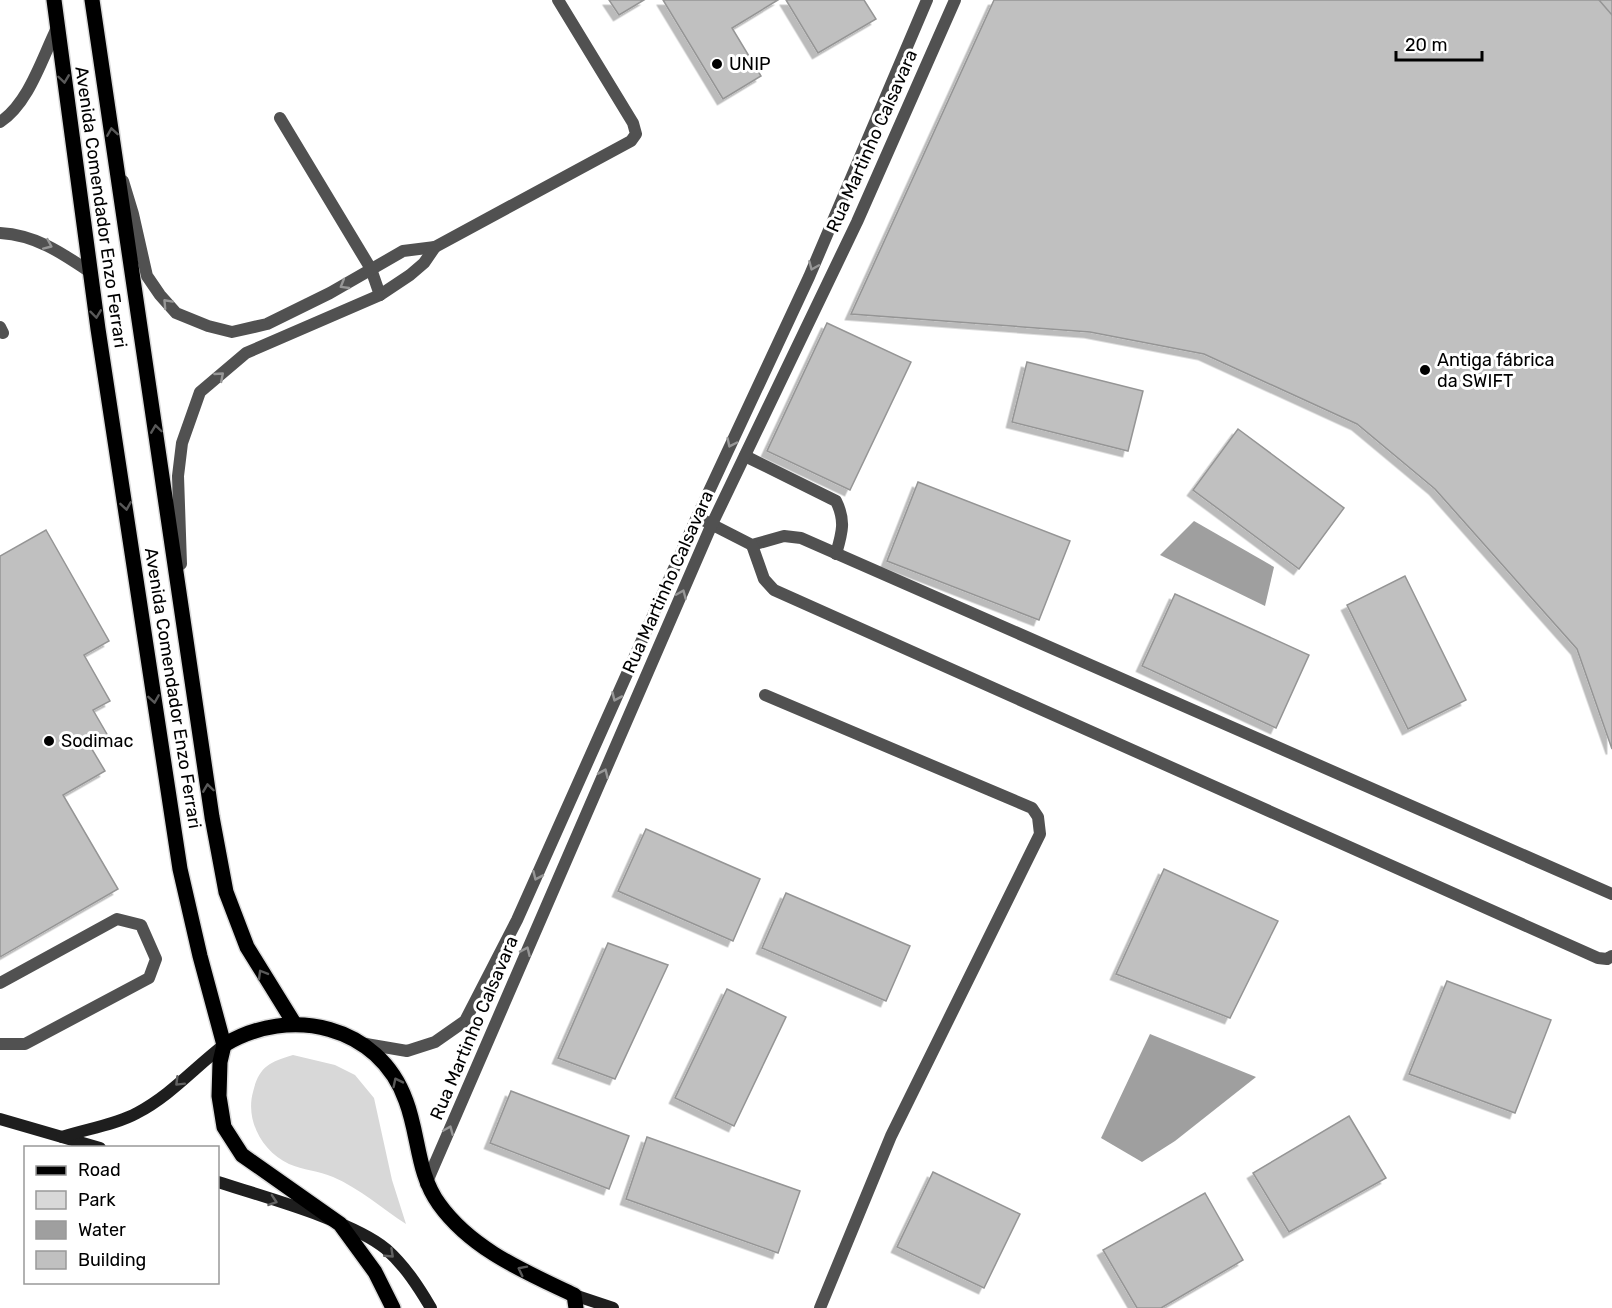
<svg xmlns="http://www.w3.org/2000/svg" width="1612" height="1308" viewBox="0 0 1612 1308" font-family="Rubik,sans-serif">
<style>
.green{fill:#d8d8d8}
.water{fill:#9f9f9f}
.building{fill:#c0c0c0;stroke:#959595;stroke-width:1.5;filter:url(#shadow)}
.lines{fill:none;stroke-linecap:round;stroke-linejoin:round}
.primary-casing{stroke:#dbdbdb;stroke-width:18}
.service{stroke:#515151;stroke-width:12}
.minor{stroke:#515151;stroke-width:12}
.secondary{stroke:#1e1e1e;stroke-width:12}
.primary{stroke:#000;stroke-width:15}
.oneway{stroke:#595959}
.oneway2{stroke:#979797}
.oneway3{stroke:#626262}
.poi-dot{fill:#000;stroke:#fff;stroke-width:2}
.labels{text-anchor:middle;stroke-width:6;stroke-linejoin:round;paint-order:stroke}
.poi-label{font-size:18px;fill:#000;stroke:#fff;text-anchor:start}
.street-label{font-size:18px;fill:#000;stroke:#fff}
</style>
<defs>
<filter id="shadow"><feDropShadow dx="-5.5" dy="5.5" stdDeviation="0" flood-color="#0004"/></filter>
</defs>
<rect width="100%" height="100%" fill="#fff"/>
<path class="green" d="M293,1055L335,1065L355,1075L374,1098L392,1180L406,1224C383,1209 359,1188 333,1177C319,1171 303,1170 289,1164C263,1152 245,1121 253,1092C259,1067 269,1062 293,1055Z"/>
<g class="water">
<polygon points="1194,521 1274,567 1265,606 1160,555"/>
<polygon points="1150,1034 1256,1077 1175,1141 1142,1162 1101,1138"/>
</g>
<g class="building">
<polygon points="609,0 644,0 619,15"/>
<polygon points="663,0 778,0 732,28 761,76 723,99"/>
<polygon points="786,0 864,0 876,19 818,53"/>
<polygon points="994,0 1612,0 1612,749 1577,649 1435,489 1357,424 1204,354 1090,332 851,314"/>
<polygon points="1599,0 1612,0 1612,15"/>
<polygon points="827,323 911,362 850,490 767,451"/>
<polygon points="1027,362 1143,391 1128,451 1012,422"/>
<polygon points="1238,429 1344,508 1299,569 1193,490"/>
<polygon points="918,482 1070,541 1039,620 887,561"/>
<polygon points="46,530 109,641 84,655 110,701 93,710 108,736 90,746 105,771 63,795 118,889 0,957 0,556"/>
<polygon points="1405,576 1466,700 1408,729 1347,605"/>
<polygon points="1175,594 1309,655 1276,728 1142,666"/>
<polygon points="646,829 760,879 733,941 618,891"/>
<polygon points="1164,869 1278,921 1230,1018 1116,974"/>
<polygon points="786,893 910,946 886,1001 762,948"/>
<polygon points="608,943 668,965 615,1079 558,1058"/>
<polygon points="1447,981 1551,1020 1515,1113 1409,1074"/>
<polygon points="727,989 786,1017 734,1126 675,1098"/>
<polygon points="511,1091 629,1136 609,1189 490,1143"/>
<polygon points="1349,1116 1386,1178 1289,1232 1253,1173"/>
<polygon points="647,1137 800,1191 778,1253 626,1199"/>
<polygon points="933,1172 1020,1214 984,1288 897,1247"/>
<polygon points="1205,1193 1243,1260 1161,1308 1137,1308 1103,1250"/>
</g>
<g class="lines">
<defs>
<g id="primary">
<polyline points="54,0 98,329 180,869 200,956 224,1045 220,1062 219,1096 224,1127 242,1155 340,1224 375,1272 393,1308"/>
<polyline points="92,0 212,817 226,892 247,947 294,1023"/>
<path d="M224,1045C290,1005 379,1025 406,1101C419,1135 417,1174 439,1204C472,1250 526,1272 574,1295L576,1308"/>
</g>
</defs>
<use href="#primary" class="primary-casing"/>
<g class="service">
<polyline points="280,118 371,269 380,295"/>
<path d="M0,122C29,103 42,58 57,28"/>
<polyline points="123,181 133,214 147,276 160,295 176,313 208,326 232,332 267,324 330,293 403,251 435,247 631,141 636,134 633,123 558,0"/>
<path d="M0,233C36,235 62,253 90,272"/>
<polyline points="0,327 3,333"/>
<path d="M745,456L836,501C846,521 842,533 836,554"/>
<polyline points="181,564 178,476 182,443 200,392 246,353 380,295 410,275 424,263 435,247"/>
<polyline points="0,983 117,919 141,925 156,959 149,978 25,1044 0,1044"/>
</g>
<g class="minor">
<polyline points="705,521 752,545 784,536 801,538 1612,894"/>
<polyline points="752,545 764,579 774,590 1598,958 1607,959 1612,956"/>
<polyline points="765,695 1032,808 1038,817 1040,834 891,1136 820,1308"/>
<polyline points="360,1043 407,1051 435,1042 465,1021 517,920 697,517 809,277 927,0"/>
<polyline points="426,1184 712,524 857,222 955,0"/>
</g>
<g class="secondary">
<polyline points="0,1119 100,1148"/>
<path d="M62,1137C86,1129 115,1125 137,1113C170,1096 195,1067 224,1045"/>
<path d="M218,1182C261,1196 353,1221 386,1249C405,1266 418,1286 431,1308"/>
<polyline points="574,1295 613,1308"/>
</g>
<use href="#primary" class="primary"/>
</g>
<defs><path id="oneway-chevron" d="M-2-3.5L2.5 0L-2 3.5" fill="none" stroke-width="1.6" stroke-linecap="round" stroke-linejoin="round" transform="scale(1.5)"/></defs>
<g class="oneway">
<use href="#oneway-chevron" transform="translate(64 79) rotate(82)"/>
<use href="#oneway-chevron" transform="translate(112 132) rotate(-99)"/>
<use href="#oneway-chevron" transform="translate(96 314) rotate(83)"/>
<use href="#oneway-chevron" transform="translate(156 429) rotate(-98)"/>
<use href="#oneway-chevron" transform="translate(126 506) rotate(81)"/>
<use href="#oneway-chevron" transform="translate(154 699) rotate(81)"/>
<use href="#oneway-chevron" transform="translate(208 788) rotate(-98)"/>
<use href="#oneway-chevron" transform="translate(262 974) rotate(-120)"/>
<use href="#oneway-chevron" transform="translate(397 1082) rotate(-116)"/>
<use href="#oneway-chevron" transform="translate(522 1270) rotate(-153)"/>
</g>
<g class="oneway2">
<use href="#oneway-chevron" transform="translate(48 245) rotate(24)"/>
<use href="#oneway-chevron" transform="translate(813 266) rotate(113)"/>
<use href="#oneway-chevron" transform="translate(344 285) rotate(149)"/>
<use href="#oneway-chevron" transform="translate(167 303) rotate(-133)"/>
<use href="#oneway-chevron" transform="translate(220 376) rotate(-41)"/>
<use href="#oneway-chevron" transform="translate(731 443) rotate(115)"/>
<use href="#oneway-chevron" transform="translate(682 594) rotate(-67)"/>
<use href="#oneway-chevron" transform="translate(616 697) rotate(114)"/>
<use href="#oneway-chevron" transform="translate(604 773) rotate(-66)"/>
<use href="#oneway-chevron" transform="translate(537 876) rotate(114)"/>
<use href="#oneway-chevron" transform="translate(526 951) rotate(-66)"/>
<use href="#oneway-chevron" transform="translate(449 1130) rotate(-67)"/>
</g>
<g class="oneway3">
<use href="#oneway-chevron" transform="translate(179 1082) rotate(135)"/>
<use href="#oneway-chevron" transform="translate(273 1201) rotate(19)"/>
<use href="#oneway-chevron" transform="translate(390 1254) rotate(43)"/>
</g>
<g class="poi-dot">
<circle cx="717" cy="64" r="6"/>
<circle cx="1425" cy="370" r="6"/>
<circle cx="49" cy="741" r="6"/>
</g>
<g class="labels">
<g class="poi-label">
<text x="729" y="70">UNIP</text>
<text x="1437" y="366">Antiga fábrica<tspan x="1437" dy="21">da SWIFT</tspan></text>
<text x="61" y="747">Sodimac</text>
</g>
<g class="street-label">
<text transform="translate(872 141) rotate(-66)" y="6">Rua Martinho Calsavara</text>
<text transform="translate(101 207) rotate(82)" y="6">Avenida Comendador Enzo Ferrari</text>
<text transform="translate(668 582) rotate(-66)" y="6">Rua Martinho Calsavara</text>
<text transform="translate(173 688) rotate(81)" y="6">Avenida Comendador Enzo Ferrari</text>
<text transform="translate(474 1028) rotate(-67)" y="6">Rua Martinho Calsavara</text>
</g>
</g>
<rect x="24" y="1146" width="195" height="138" fill="#ffffff" stroke="#999999" stroke-width="1.5"/>
<rect x="36" y="1166" width="30" height="9" fill="#000000" stroke="#999999" stroke-width="1.5"/>
<text x="78" y="1176" font-size="18" fill="#000000">Road</text>
<rect x="36" y="1191" width="30" height="18" fill="#d8d8d8" stroke="#999999" stroke-width="1.5"/>
<text x="78" y="1206" font-size="18" fill="#000000">Park</text>
<rect x="36" y="1221" width="30" height="18" fill="#9f9f9f" stroke="#999999" stroke-width="1.5"/>
<text x="78" y="1236" font-size="18" fill="#000000">Water</text>
<rect x="36" y="1251" width="30" height="18" fill="#c0c0c0" stroke="#999999" stroke-width="1.5"/>
<text x="78" y="1266" font-size="18" fill="#000000">Building</text>
<path d="M1396 51v9h86v-9" fill="none" stroke="#000000" stroke-width="3"/>
<text x="1405" y="51" font-size="18" fill="#000000" stroke="#ffffff" stroke-width="4.5" paint-order="stroke">20 m</text>
</svg>
